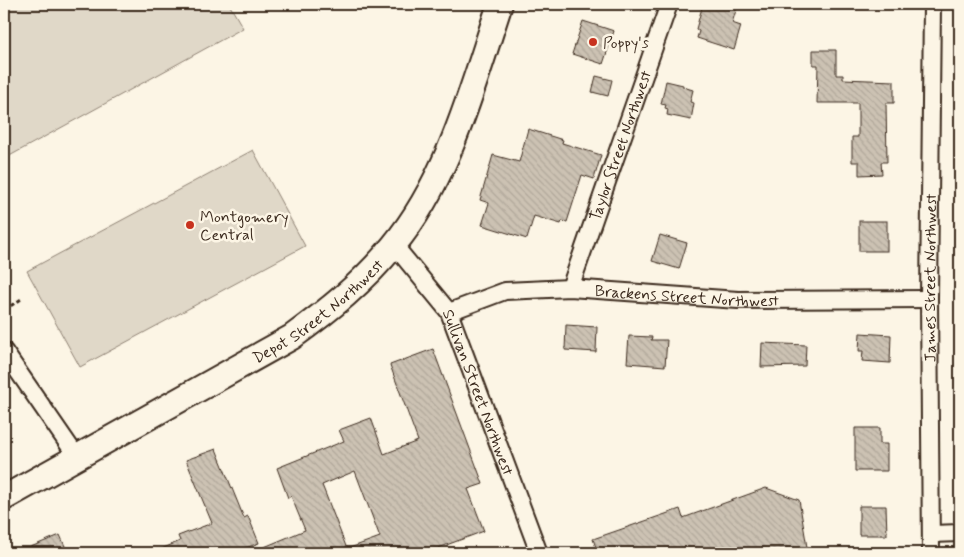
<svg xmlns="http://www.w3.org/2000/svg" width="964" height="557" viewBox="0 0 964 557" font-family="Mynerve,sans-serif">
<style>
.garden{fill:#e0d8c8;stroke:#8e8173}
.building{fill:url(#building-back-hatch);stroke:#3b2a1e;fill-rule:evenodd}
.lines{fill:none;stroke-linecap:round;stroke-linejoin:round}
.minor-casing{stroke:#3b2a1e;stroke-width:20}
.secondary-casing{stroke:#3b2a1e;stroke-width:28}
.path{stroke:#3b2a1e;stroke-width:3;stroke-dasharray:4 4;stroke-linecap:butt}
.minor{stroke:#fcf5e5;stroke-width:16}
.secondary{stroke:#fcf5e5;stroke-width:24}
.poi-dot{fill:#c8321e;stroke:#fcf5e5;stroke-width:2}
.labels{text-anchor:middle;stroke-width:5;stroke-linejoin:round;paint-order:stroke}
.poi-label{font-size:16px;fill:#3b2a1e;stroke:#fcf5e5;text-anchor:start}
.street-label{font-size:16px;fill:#3b2a1e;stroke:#fcf5e5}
</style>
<defs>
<pattern id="building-back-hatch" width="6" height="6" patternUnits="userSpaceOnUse" patternTransform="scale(1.25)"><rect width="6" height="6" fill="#ccc2b3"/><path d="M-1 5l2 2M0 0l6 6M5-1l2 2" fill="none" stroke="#b0a79a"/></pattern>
</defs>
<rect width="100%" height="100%" fill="#fcf5e5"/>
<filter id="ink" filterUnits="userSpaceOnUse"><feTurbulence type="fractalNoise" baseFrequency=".02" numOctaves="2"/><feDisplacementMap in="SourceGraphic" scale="10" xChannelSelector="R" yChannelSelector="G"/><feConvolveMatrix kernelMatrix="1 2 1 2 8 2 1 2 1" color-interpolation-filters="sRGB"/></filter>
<g filter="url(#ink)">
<g class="garden">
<polygon points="4,4 229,4 243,28 4,159"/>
<polygon points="253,150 305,246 80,367 27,271"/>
</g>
<g class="building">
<polygon points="703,4 738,4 732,23 741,26 734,50 697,38 699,31 696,29"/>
<polygon points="583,21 614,31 603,64 572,54"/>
<polygon points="813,50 836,50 836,75 843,75 843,79 894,81 894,103 886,103 887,162 881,162 882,174 859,175 859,162 852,162 852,137 858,137 858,103 817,103 818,65 813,65"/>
<polygon points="596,76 612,80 608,96 592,92"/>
<polygon points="666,81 683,85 683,87 693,90 690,102 694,103 691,120 667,115 668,109 665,108 666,105 661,104"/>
<polygon points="528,129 563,140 562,143 601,155 594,179 582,175 567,222 562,221 561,224 534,216 527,239 482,225 489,203 480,200 493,155 519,162"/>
<rect x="859" y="221" width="28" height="30"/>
<polygon points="660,235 687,243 679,269 652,261"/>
<polygon points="566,325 597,327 596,352 565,350"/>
<polygon points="860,333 891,335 890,363 862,361 863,351 859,351"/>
<polygon points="629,336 652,337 651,340 667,340 665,366 627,363"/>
<polygon points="762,343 806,345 805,366 761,367"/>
<path d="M433,349L483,484L468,489L484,531L425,553H250L305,530L291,496L288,498L277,468L344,441L339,430L371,418L384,454L418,441L390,365ZM355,471L380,537L347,549L322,485Z"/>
<polygon points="855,428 880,428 880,444 887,444 887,471 855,471"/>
<polygon points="216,449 244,518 248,516 259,543 232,553 152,553 180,541 178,536 212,523 186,460"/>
<polygon points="766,488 799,500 808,553 598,553 593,539 680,509 683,518"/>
<polygon points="859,506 886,506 887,535 859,535"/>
<polygon points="60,535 68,553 16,553"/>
</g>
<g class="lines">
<defs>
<g id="minor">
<path id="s1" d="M394,245L449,312L539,553"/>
<path id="s2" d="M570,288L669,4"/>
<path id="s3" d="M449,312L505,291L570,288L738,300L929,299"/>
<polyline points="4,351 77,457"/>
<polyline points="932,534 960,533"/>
<path id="s4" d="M931,553L929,299L932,4"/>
</g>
<g id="secondary">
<path id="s5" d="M4,498L292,337C329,310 364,282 393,246C449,179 473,85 500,4"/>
</g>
</defs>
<use href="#minor" class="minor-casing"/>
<use href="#secondary" class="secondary-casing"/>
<polyline class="path" points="4,310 23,298"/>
<use href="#minor" class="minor"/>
<use href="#secondary" class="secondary"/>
</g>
</g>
<g class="poi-dot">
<circle cx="593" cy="42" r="5"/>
<circle cx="190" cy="225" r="5"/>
</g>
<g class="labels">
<g class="poi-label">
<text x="603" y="48">Poppy's</text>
<text x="200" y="222">Montgomery<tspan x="200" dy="18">Central</tspan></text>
</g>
<g class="street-label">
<text dy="6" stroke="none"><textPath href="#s2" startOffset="151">Taylor Street Northwest</textPath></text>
<text dy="6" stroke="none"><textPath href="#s4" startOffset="275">James Street Northwest</textPath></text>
<text dy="6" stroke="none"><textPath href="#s3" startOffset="242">Brackens Street Northwest</textPath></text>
<text dy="6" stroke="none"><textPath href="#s5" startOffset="366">Depot Street Northwest</textPath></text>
<text dy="6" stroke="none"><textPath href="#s1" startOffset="172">Sullivan Street Northwest</textPath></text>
</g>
</g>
<rect width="964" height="557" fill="none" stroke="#fcf5e5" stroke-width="20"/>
<rect x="10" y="10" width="944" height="537" fill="none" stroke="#3b2a1e" stroke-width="2" filter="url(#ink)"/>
</svg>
